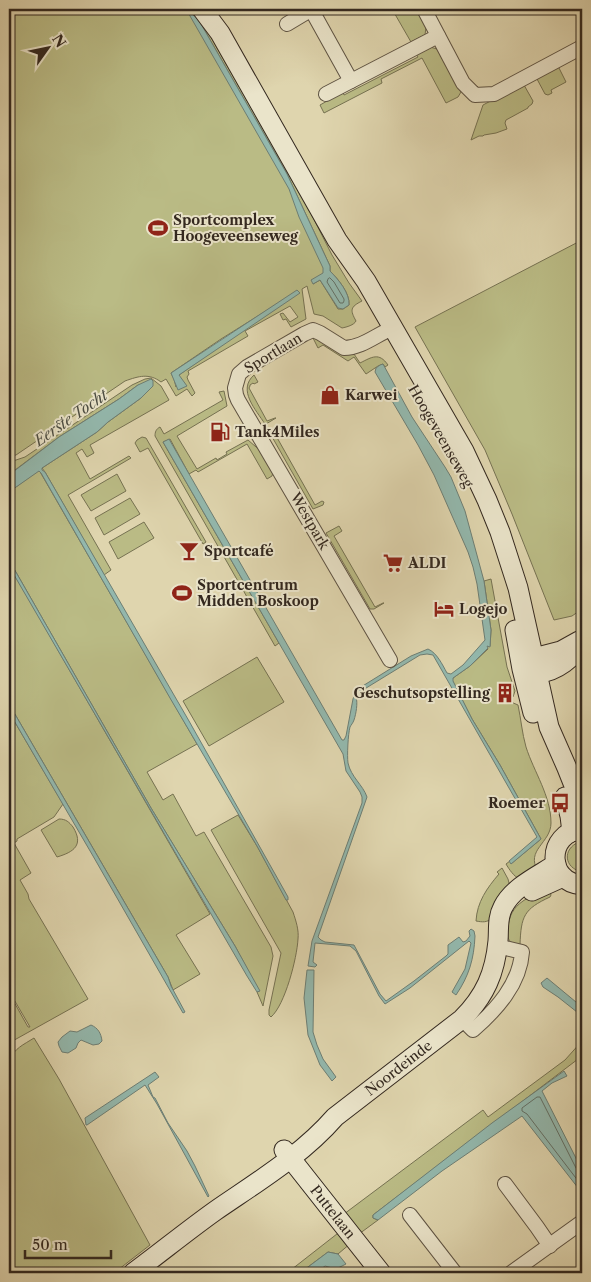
<svg xmlns="http://www.w3.org/2000/svg" width="591" height="1282" viewBox="0 0 591 1282" font-family="'Libre Caslon Text',serif">
<style>
.green{fill:#babb85;stroke:#767252;fill-rule:evenodd}
.water{fill:#93b8ad;stroke:#6d7e74}
.lines{fill:none;stroke-linecap:round;stroke-linejoin:round}
.shore{stroke:#637066;stroke-width:1}
.street-casing{stroke:#5e5343;stroke-width:16}
.secondary-casing{stroke:#33281f;stroke-width:21}
.street{stroke:#eae4ca;stroke-width:14}
.secondary{stroke:#eae4ca;stroke-width:19}
.labels{text-anchor:middle;stroke-width:4;stroke-linejoin:round;paint-order:stroke}
.poi-label{font-size:14px;font-weight:bold;fill:#33281f;stroke:#eae4ca;text-anchor:start}
.street-label{font-size:14px;fill:#33281f;stroke:#eae4ca}
.water-label{font-size:15px;font-style:italic;fill:#4b4c42;stroke:#eae4ca}
</style>
<rect width="100%" height="100%" fill="#dfd5ae"/>
<filter id="stains"><feTurbulence type="fractalNoise" baseFrequency=".004" numOctaves="4"/><feColorMatrix values="0 0 0 0 .2 0 0 0 0 .09 0 0 0 0 .02 0 0 0 .5 -.17"/></filter>
<radialGradient id="worn" r=".72"><stop offset=".6" stop-color="#630" stop-opacity="0"/><stop offset="1" stop-color="#630" stop-opacity=".3"/></radialGradient>
<g class="green">
<path d="M9,9H187L287,183L327,273L313,284L320,280L338,309H343L349,305C350,293 338,279 330,271V266L287,174L201,24L202,23L216,44L295,182L332,255L349,283L362,301C350,307 350,310 356,321C354,325 347,327 342,328L323,316L314,314L307,286L302,289L306,319L291,327L286,319L283,320L280,314L283,313L290,322L298,317L290,306L245,331L248,336L188,371L189,374L187,377L188,380L195,393L192,396L187,389L176,396L166,379L161,382C149,373 139,376 125,381L16,455L9,457ZM298,291L179,375L176,387L174,379L171,373L221,339Z"/>
<polygon points="392,9 417,9 426,27 425,35 411,42"/>
<polygon points="430,47 437,49 461,92 458,97 446,103 422,58 381,79 382,83 324,113 320,105 343,92 344,95 418,57 416,54"/>
<polygon points="558,66 566,82 551,90 552,93 548,95 545,94 537,79"/>
<polygon points="521,85 524,85 533,101 532,104 528,107 528,108 506,120 505,123 507,129 496,133 484,135 483,136 479,136 471,140 483,105"/>
<polygon points="582,240 582,609 572,616 554,620 512,514 485,450 415,327"/>
<path d="M313,338L316,339L344,354H354L360,363C372,357 379,352 388,365L385,367L383,364L378,366L366,374L354,357L348,361L323,345L318,348Z"/>
<path d="M254,375L258,382L254,384L253,383L250,385V386L249,388L267,421L275,418H276L266,424H265C256,410 237,390 254,375Z"/>
<polygon points="151,378 161,386 169,400 90,445 94,453 87,457 82,449 76,453 90,479 129,456 131,458 68,495 111,570 104,575 45,472 42,468 97,432 108,422 141,398 153,386 138,385 119,399 59,437 11,473 9,479 9,460 10,462 25,457 132,385 145,379"/>
<path d="M224,391L227,406L177,436L197,469L216,458L217,460L227,454L226,452L248,440L263,453L273,472L272,476L267,479L247,444L198,472L196,470L189,474L170,439L163,442L279,643L275,646L155,436C155,432 156,429 160,427L164,434L223,400L219,392Z"/>
<polygon points="281,428 282,430 275,434 315,505 322,501 324,502 323,505 313,509 271,435 274,432"/>
<polygon points="142,437 146,438 206,542 203,544 148,448 140,452 135,443 137,440"/>
<polygon points="39,470 197,744 147,772 163,800 173,794 196,836 204,832 271,947 273,956 263,1006 257,992 259,991 235,946 151,808 9,560 9,492"/>
<polygon points="117,474 126,491 91,511 81,495"/>
<polygon points="130,498 140,514 104,535 95,518"/>
<polygon points="144,522 154,538 118,559 109,542"/>
<polygon points="339,526 342,531 334,536 375,607 383,603 384,603 374,609 370,609 326,533"/>
<polygon points="9,565 210,914 176,935 200,974 173,990 168,977 9,704"/>
<path d="M491,579L507,667L515,691L513,697H511V702L518,705C521,719 522,733 526,747C534,772 551,796 551,823C551,843 525,850 538,871L520,879C514,877 509,869 506,864L510,861L512,863L541,839L500,765L472,719L452,680L453,678L470,666L488,649L486,645L490,646L491,630L484,581Z"/>
<polygon points="257,657 284,702 209,746 183,701"/>
<polygon points="9,712 63,804 54,817 17,839 17,841 14,843 31,873 20,880 28,894 29,899 88,999 9,1043 9,993 28,1027 30,1027 9,991"/>
<path d="M238,815L257,846L293,912C296,921 299,930 298,939C297,958 285,1005 271,1017L269,1015V1010L281,953L211,830Z"/>
<path d="M59,819C66,819 69,822 73,827C84,845 74,852 57,857L41,830Z"/>
<path d="M579,842H582V872C564,868 562,849 579,842Z"/>
<path d="M502,868L508,879L510,887L492,918C487,923 482,922 476,921C477,902 487,888 499,874L497,872Z"/>
<path d="M550,892L551,895L550,897C524,909 521,916 520,945C508,943 507,939 508,928C509,916 513,908 523,901C531,895 541,894 550,892Z"/>
<path d="M34,1038L59,1079L150,1245L114,1273H13L9,1266V1060C15,1048 23,1045 34,1038Z"/>
<polygon points="582,1041 582,1056 373,1215 373,1218 378,1220 359,1234 344,1214 483,1110 488,1117 565,1060"/>
<polygon points="342,1230 351,1243 338,1254 328,1252 300,1273 287,1273"/>
</g>
<g class="water">
<path d="M186,9H190L194,16L196,15L202,23L201,24L287,174L330,266V271C338,279 350,293 349,305L343,309L338,308L320,280L313,284L311,280L323,273V268L299,217L289,189Z"/>
<polygon points="297,290 300,293 179,375 187,386 178,390 171,373"/>
<path d="M383,364L412,417L445,467L451,477L465,511L484,581L491,630L490,647L487,646L488,648L470,666L453,678V681L472,719L500,765L541,839L511,864L509,861L537,837L433,655L427,654L420,655L358,693L356,697C358,703 356,714 354,720C353,723 351,725 350,727C348,734 347,756 348,763C351,777 363,785 367,797L318,937L321,940L325,942L354,945L380,994L386,1001L414,981L446,956L448,954V945L459,937L463,942L466,941L470,936L469,931L471,929L474,931L475,936C474,959 469,976 456,995L452,992L465,969L471,943L469,941L410,988L385,1004L379,996L356,951L350,946L315,943L313,962L317,965L315,967L308,966L312,941L362,803V797L360,792L346,771L343,754L163,442L169,439L342,740H344L346,736L353,699L355,693L361,687L411,656L428,649C437,653 442,664 447,673L451,674L463,665L485,640L477,584L473,567L468,552L434,475L418,445L375,372L376,368L380,365Z"/>
<polygon points="151,379 153,381 153,386 141,398 108,422 97,432 42,468 42,470 45,472 189,721 288,897 288,900 286,900 257,846 170,698 41,473 39,471 9,492 9,475 59,437 119,399 138,385"/>
<polygon points="9,560 151,808 235,946 260,991 257,992 247,976 10,568 9,565"/>
<polygon points="9,704 168,977 171,986 185,1012 183,1013 93,856 9,712"/>
<polygon points="307,970 314,970 313,1032 317,1045 323,1059 336,1077 332,1081 320,1065 308,1035 304,998"/>
<polygon points="547,978 582,1007 582,1016 558,997 543,987 541,983"/>
<path d="M91,1025C98,1028 101,1033 102,1041L99,1044L93,1045L81,1040L78,1043L76,1048L68,1053L62,1052L59,1046L58,1042L62,1037L70,1031L77,1032Z"/>
<polygon points="564,1071 567,1076 552,1083 542,1091 582,1170 582,1193 522,1116 442,1171 378,1220 373,1218 373,1215 492,1123"/>
<polygon points="155,1072 159,1077 148,1085 153,1097 155,1098 168,1123 187,1151 195,1166 209,1196 208,1197 157,1104 145,1085 87,1125 86,1125 85,1118"/>
<polygon points="328,1252 338,1254 346,1264 336,1269 325,1266 316,1273 300,1273"/>
</g>
<g class="lines">
<g class="shore">
<polygon points="330,278 334,282 344,299 344,301 343,303 340,303 327,282 328,279"/>
<polyline points="582,1171 578,1171 576,1168 540,1097 537,1097 522,1108 522,1111 527,1114 582,1186"/>
</g>
<defs>
<g id="street">
<polyline points="311,9 351,81"/>
<polyline points="424,9 463,83 475,95 494,94 582,47"/>
<polyline points="287,24 312,9"/>
<polyline points="326,94 438,36"/>
<path d="M390,660L238,400L236,395L235,388L239,374L247,367L304,334L313,330L320,333L344,348C362,348 377,334 393,328"/>
<path d="M462,1019L473,1030C496,1010 520,984 522,952L497,946"/>
<polyline points="505,1184 537,1227 550,1246"/>
<polyline points="410,1215 455,1273"/>
<polyline points="511,1273 582,1222"/>
</g>
<g id="secondary">
<polyline points="202,9 220,33 337,240 366,281 464,451 487,500 500,532 518,588 549,727 567,768 577,793 582,816"/>
<polyline points="515,630 522,669 533,713"/>
<polyline points="526,666 534,658 561,651 579,641"/>
<path d="M526,670C530,671 534,673 538,673C556,672 575,657 582,642"/>
<polyline points="565,797 570,816 572,832"/>
<path d="M582,829C546,833 546,882 582,885"/>
<polyline points="532,891 563,877"/>
<path id="s1" d="M284,1150L381,1273"/>
<path id="s2" d="M133,1273C160,1253 187,1231 215,1211C257,1182 302,1155 335,1117L462,1019C485,996 495,973 498,941C499,929 497,918 503,907C513,887 538,876 556,864"/>
</g>
</defs>
<use href="#street" class="street-casing"/>
<use href="#secondary" class="secondary-casing"/>
<use href="#street" class="street"/>
<use href="#secondary" class="secondary"/>
</g>
<defs>
<symbol id="stadium-bare" viewBox="-9 -9 18 18"><path d="M0-5a6.5 5 0 1 0 0 10a6.5 5 0 1 0 0-10ZM-3.5-1.8h7v3.6h-7Z" fill="#8f2418" stroke="#eae4ca" stroke-width="2.5" paint-order="stroke"/></symbol>
<symbol id="shop-bare" viewBox="-9 -9 18 18"><path d="M-5-2.5h2.3a2.7 3.5 0 0 1 5.4 0H5L5.5 6h-11ZM-1.5-2.5h3a1.5 2.3 0 0 0-3 0Z" fill="#8f2418" stroke="#eae4ca" stroke-width="2.5" paint-order="stroke"/></symbol>
<symbol id="fuel-bare" viewBox="-9 -9 18 18"><path d="M-5.5-6h7V0h2V4h1.3V-2.5L3-4.5l.8-.8L6-3V5H2.5V1h-1V6h-7ZM-4.2-4.7v3.2H.2V-4.7Z" fill="#8f2418" stroke="#eae4ca" stroke-width="2.5" paint-order="stroke"/></symbol>
<symbol id="bar-bare" viewBox="-9 -9 18 18"><path d="M-6-5H6L.8 .8V4.5H3.5V6h-7V4.5H-.8V.8Z" fill="#8f2418" stroke="#eae4ca" stroke-width="2.5" paint-order="stroke"/></symbol>
<symbol id="supermarket-bare" viewBox="-9 -9 18 18"><path d="M-6-5.5h2.5l.6 2H6L4.5 2H-2.5L-4.4-4H-6ZM-1.5 3.2a1.3 1.3 0 1 0 .1 0ZM3 3.2a1.3 1.3 0 1 0 .1 0Z" fill="#8f2418" stroke="#eae4ca" stroke-width="2.5" paint-order="stroke"/></symbol>
<symbol id="hotel-bare" viewBox="-9 -9 18 18"><path d="M-6-4.5h1.5V1H6V5H4.5V3h-9V5H-6ZM-4 0a1.8 1.8 0 1 1 3.6 0ZM.5 0V-2.5h3Q6-2.5 6 0Z" fill="#8f2418" stroke="#eae4ca" stroke-width="2.5" paint-order="stroke"/></symbol>
<symbol id="building-bare" viewBox="-9 -9 18 18"><path d="M-4-6H4V6H1V3H-1V6H-4ZM-2.5-4.3h1.7v1.8h-1.7ZM.8-4.3h1.7v1.8H.8ZM-2.5-1h1.7V.8h-1.7ZM.8-1h1.7V.8H.8Z" fill="#8f2418" stroke="#eae4ca" stroke-width="2.5" paint-order="stroke"/></symbol>
<symbol id="bus-bare" viewBox="-9 -9 18 18"><path d="M-5-6H5V4H4V6H2V4H-2V6H-4V4H-5ZM-3.5-4V0h7V-4ZM-3.5 1.2v1.5H-2V1.2ZM2 1.2v1.5H3.5V1.2Z" fill="#8f2418" stroke="#eae4ca" stroke-width="2.5" paint-order="stroke"/></symbol>
</defs>
<g fill-rule="evenodd">
<use href="#stadium-bare" x="144" y="214" width="28" height="28"/>
<use href="#shop-bare" x="316" y="381" width="28" height="28"/>
<use href="#fuel-bare" x="206" y="418" width="28" height="28"/>
<use href="#bar-bare" x="175" y="537" width="28" height="28"/>
<use href="#supermarket-bare" x="379" y="549" width="28" height="28"/>
<use href="#stadium-bare" x="168" y="579" width="28" height="28"/>
<use href="#hotel-bare" x="430" y="595" width="28" height="28"/>
<use href="#building-bare" x="491" y="679" width="28" height="28"/>
<use href="#bus-bare" x="546" y="789" width="28" height="28"/>
</g>
<g class="labels">
<g class="poi-label">
<text x="173" y="225">Sportcomplex<tspan x="173" dy="16">Hoogeveenseweg</tspan></text>
<text x="345" y="400">Karwei</text>
<text x="235" y="437">Tank4Miles</text>
<text x="204" y="556">Sportcafé</text>
<text x="408" y="568">ALDI</text>
<text x="197" y="590">Sportcentrum<tspan x="197" dy="16">Midden Boskoop</tspan></text>
<text x="459" y="614">Logejo</text>
<text x="490" y="698" text-anchor="end">Geschutsopstelling</text>
<text x="545" y="808" text-anchor="end">Roemer</text>
</g>
<g class="street-label">
<text transform="translate(273 353) rotate(-31)" y="5">Sportlaan</text>
<text transform="translate(441 436) rotate(60)" y="5">Hoogeveenseweg</text>
<text transform="translate(310 521) rotate(60)" y="5">Westpark</text>
<text dy="5" stroke="none"><textPath href="#s2" startOffset="336">Noordeinde</textPath></text>
<text dy="5" stroke="none"><textPath href="#s1" startOffset="79">Puttelaan</textPath></text>
</g>
<g class="water-label">
<text transform="translate(71 418) rotate(-35)" y="5">Eerste Tocht</text>
</g>
</g>
<rect width="591" height="1282" fill="none" stroke="#dfd5ae" stroke-width="30"/>
<rect x="10" y="10" width="571" height="1262" fill="none" stroke="#33281f" stroke-width="2.5"/>
<rect x="15" y="15" width="561" height="1252" fill="none" stroke="#33281f"/>
<g transform="translate(48 48) rotate(57)" stroke="#eae4ca" stroke-width="4" paint-order="stroke">
<path d="M0-4L9 19L0 12L-9 19Z" fill="#33281f"/>
<text y="-8" font-size="14" font-weight="bold" text-anchor="middle" fill="#33281f">N</text>
</g>
<path d="M25 1250v8h86v-8" fill="none" stroke="#33281f" stroke-width="2.5"/>
<text x="32" y="1250" font-size="15" fill="#33281f" stroke="#eae4ca" stroke-width="4" paint-order="stroke">50 m</text>
<rect width="100%" height="100%" filter="url(#stains)"/>
<rect width="100%" height="100%" fill="url(#worn)"/>
</svg>
